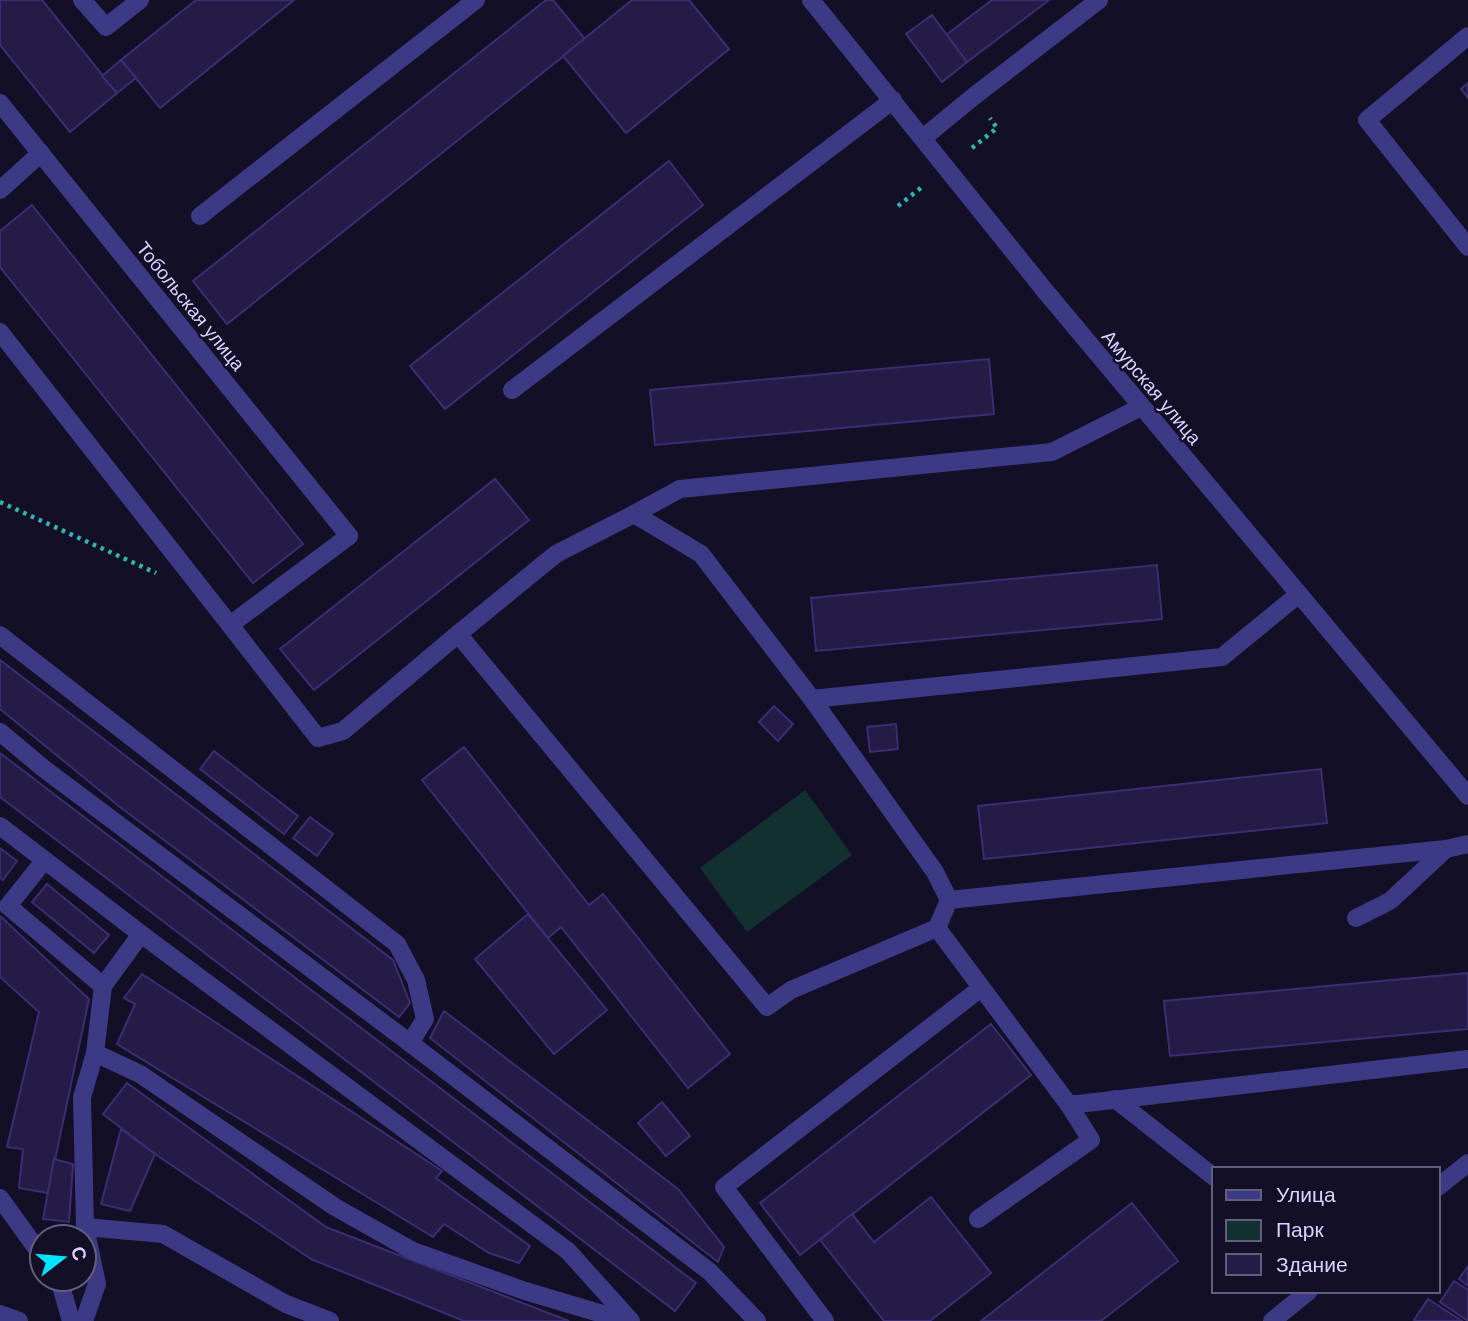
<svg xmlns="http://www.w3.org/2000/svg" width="1468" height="1321" viewBox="0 0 1468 1321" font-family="Helvetica,sans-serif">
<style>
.green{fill:#12302f}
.building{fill:#241b47;stroke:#3b2d73;stroke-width:2}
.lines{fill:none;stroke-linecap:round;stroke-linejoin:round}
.path{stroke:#2fb8b0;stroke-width:4.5;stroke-dasharray:3.5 5;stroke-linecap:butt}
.service{stroke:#3d3a85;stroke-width:18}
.minor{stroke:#3d3a85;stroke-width:18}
.tertiary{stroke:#3d3a85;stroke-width:18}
.labels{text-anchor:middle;stroke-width:5;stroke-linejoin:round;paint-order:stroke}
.street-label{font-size:19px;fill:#d9d4ff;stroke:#130f26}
</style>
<rect width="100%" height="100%" fill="#130f26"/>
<polygon class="green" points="805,790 852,855 747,932 700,868"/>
<g class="building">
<polygon points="0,0 42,0 117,93 70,132 0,45"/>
<polygon points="196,0 294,0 160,108 121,60"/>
<polygon points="546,0 553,0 585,39 227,324 193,281"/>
<polygon points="632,0 689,0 729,49 626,133 563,56"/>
<polygon points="992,0 1049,0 967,62 946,35"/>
<polygon points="932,15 967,62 942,82 906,34"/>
<polygon points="121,60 136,78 117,93 102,76"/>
<polygon points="1468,83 1468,98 1461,89"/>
<polygon points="669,161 703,205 445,409 410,366"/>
<polygon points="32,205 303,544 253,583 0,267 0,231"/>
<polygon points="989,359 994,414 655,445 650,390"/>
<polygon points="495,479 529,520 314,690 280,649"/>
<polygon points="1157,565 1162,619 816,651 811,598"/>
<polygon points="0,660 393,960 410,1003 399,1017 120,807 0,709"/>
<polygon points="774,706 793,724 778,741 759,722"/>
<polygon points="896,724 898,749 870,752 867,727"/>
<polygon points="464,747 589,905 603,894 730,1054 688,1088 561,927 548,938 422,780"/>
<polygon points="214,751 298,816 284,834 200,769"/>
<polygon points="0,753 696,1283 675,1311 0,797"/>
<polygon points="1321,769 1327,823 984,859 978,806"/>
<polygon points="310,817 333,834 317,856 293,838"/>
<polygon points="0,848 17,861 3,880 0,878"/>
<polygon points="47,884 109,935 94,953 32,902"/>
<polygon points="528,914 607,1010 554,1054 475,959"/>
<polygon points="0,916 89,999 48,1193 19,1188 23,1149 7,1147 39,1012 0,977"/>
<polygon points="1468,973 1468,1029 1170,1056 1164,1001"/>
<polygon points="142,974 442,1171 436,1178 530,1246 519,1263 489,1253 444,1224 433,1237 117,1044 135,1004 124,998"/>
<polygon points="444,1011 678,1189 724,1247 718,1262 430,1038"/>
<polygon points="991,1024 1031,1075 800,1255 760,1203"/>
<polygon points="127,1083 326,1227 569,1321 464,1321 311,1259 155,1154 103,1114"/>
<polygon points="662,1102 690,1136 666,1156 638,1123"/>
<polygon points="121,1129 155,1154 130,1211 101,1204"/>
<polygon points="54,1159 73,1164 69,1222 43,1219"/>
<polygon points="931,1197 991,1273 930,1321 884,1321 820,1240 852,1214 874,1242"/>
<polygon points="1132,1203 1178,1261 1101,1321 981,1321"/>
<polygon points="1468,1266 1468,1286 1459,1279"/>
<polygon points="1454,1281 1468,1290 1468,1321 1440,1302"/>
<polygon points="1428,1299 1462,1321 1415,1321 1414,1320"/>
</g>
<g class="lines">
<g class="path">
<polyline points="972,148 997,128 990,118"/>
<polyline points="898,206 922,187"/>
<polyline points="0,502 156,573"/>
</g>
<g class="service">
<polyline points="82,0 106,27 140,0"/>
<polyline points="1468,36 1367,120 1468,247"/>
<polyline points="0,190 41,153"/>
<polyline points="200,216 476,0"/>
<polyline points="0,332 230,625 349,536"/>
<polyline points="512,390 893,100"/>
<polygon points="634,514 701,554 812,699 935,872 949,900 937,928 791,990 767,1007 458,634 556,554"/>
<polyline points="634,514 680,489 1052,452 1141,407"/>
<polyline points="230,625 318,738 343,731 458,634"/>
<polyline points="0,635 397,944 416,980 425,1019 410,1043"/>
<polyline points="812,699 1222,657 1299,594"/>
<polyline points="0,732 43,768 410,1043 710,1272 757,1321"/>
<polyline points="0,826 141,934"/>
<polyline points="44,861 8,906 103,986"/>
<polyline points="949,900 1446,849"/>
<polyline points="1356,918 1390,901 1446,849 1468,844"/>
<polyline points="937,928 1069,1105 1080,1104"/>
<polyline points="95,1053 140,1074 335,1207 413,1251 525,1291 626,1321"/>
<polyline points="1112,1100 1115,1099 1214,1177"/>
<polyline points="978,1219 1091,1140 1069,1105 1468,1059"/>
<polyline points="85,1227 163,1234 286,1304 330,1321"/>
<polyline points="84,1321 97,1284 85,1227 82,1097 95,1053 103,986 141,934 568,1251 631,1321"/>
<polyline points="825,1321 724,1187 981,988"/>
</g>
<g class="minor">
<polyline points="0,103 349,536"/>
<polyline points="923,138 973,97 1099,0"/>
<polyline points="0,1198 42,1256"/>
<polyline points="59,1279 71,1321"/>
</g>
<g class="tertiary">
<polyline points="811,0 1046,292 1468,796"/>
<polyline points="1438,1187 1468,1163"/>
<polyline points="0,1314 19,1321"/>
<polyline points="1272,1321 1309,1291"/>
</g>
</g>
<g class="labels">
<g class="street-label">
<text transform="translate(191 306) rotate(51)" y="7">Тобольская улица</text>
<text transform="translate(1152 387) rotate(50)" y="7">Амурская улица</text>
</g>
</g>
<rect x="1212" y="1167" width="228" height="126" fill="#130f26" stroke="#625e7d" stroke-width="2"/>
<rect x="1226" y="1190" width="35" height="10" fill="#3d3a85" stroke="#625e7d" stroke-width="2"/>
<text x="1276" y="1202" font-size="21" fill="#d9d4ff">Улица</text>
<rect x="1226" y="1220" width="35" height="21" fill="#12302f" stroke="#625e7d" stroke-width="2"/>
<text x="1276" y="1237" font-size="21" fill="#d9d4ff">Парк</text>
<rect x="1226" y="1254" width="35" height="21" fill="#241b47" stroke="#625e7d" stroke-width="2"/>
<text x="1276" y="1272" font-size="21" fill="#d9d4ff">Здание</text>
<g transform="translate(63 1258) rotate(74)"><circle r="33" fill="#130f26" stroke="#625e7d" stroke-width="2"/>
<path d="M0-5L12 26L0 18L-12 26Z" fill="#00e5ff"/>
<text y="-10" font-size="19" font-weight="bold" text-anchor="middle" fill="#d9d4ff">С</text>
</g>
</svg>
